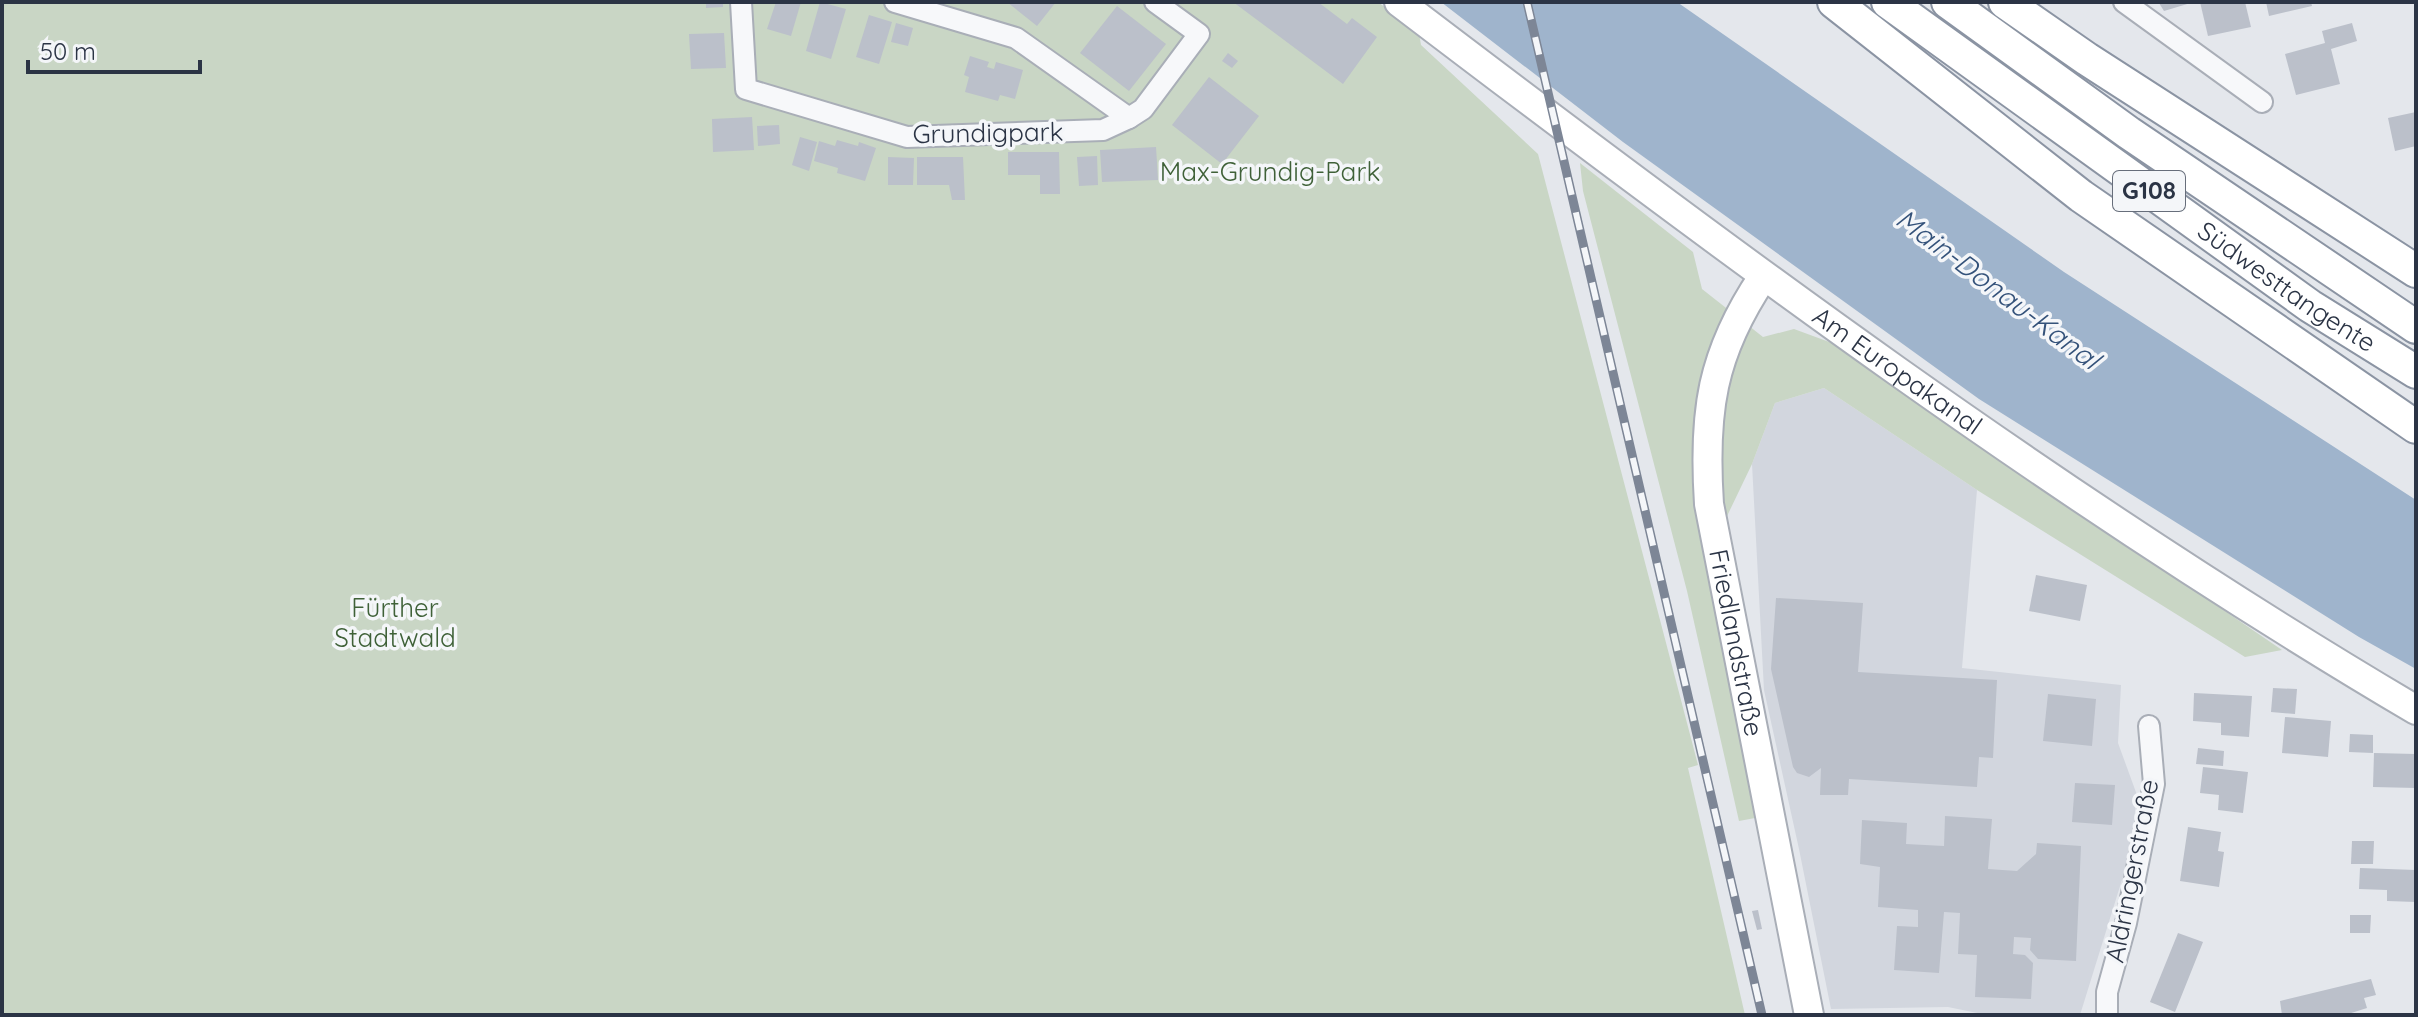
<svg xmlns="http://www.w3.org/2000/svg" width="2418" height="1017" viewBox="0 0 2418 1017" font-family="Quicksand,sans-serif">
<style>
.built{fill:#d2d6de}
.green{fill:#c9d6c5}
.water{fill:#9fb4cc}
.building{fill:#bbc0ca}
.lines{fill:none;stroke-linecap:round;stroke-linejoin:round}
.minor-casing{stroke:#a9aeb7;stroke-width:24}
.secondary-casing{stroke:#a9aeb7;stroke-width:32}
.trunk-casing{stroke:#8b94a3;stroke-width:36}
.minor{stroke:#f7f8fa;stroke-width:20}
.secondary{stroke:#fff;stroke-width:28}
.trunk{stroke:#fff;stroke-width:32}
.rail-casing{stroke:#7d8696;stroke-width:9}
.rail{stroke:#f4f6f9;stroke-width:6;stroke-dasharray:18;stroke-linecap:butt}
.labels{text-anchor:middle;stroke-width:7;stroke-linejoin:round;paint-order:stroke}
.shield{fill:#f4f6f9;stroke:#676e7b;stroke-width:2}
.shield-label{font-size:24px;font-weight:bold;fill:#2b3445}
.street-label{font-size:26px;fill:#2b3445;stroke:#f4f6f9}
.park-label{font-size:26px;fill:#3f6138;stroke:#f4f6f9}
.water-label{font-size:28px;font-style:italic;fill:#34527a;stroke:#f4f6f9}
</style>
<rect width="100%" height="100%" fill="#e4e7ec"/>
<polygon class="built" points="1824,388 1977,490 1962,668 2121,685 2118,743 2137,795 2130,854 2080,1015 1987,1015 1948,1007 1831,1009 1799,849 1764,690 1752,464 1775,403"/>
<g class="green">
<polygon points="2,2 1378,2 1419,33 1421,45 1538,154 1698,765 1688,768 1745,1015 2,1015"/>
<polygon points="1580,163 1693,252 1702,289 1763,337 1794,329 1832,343 2282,650 2245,657 1977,490 1824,388 1775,403 1752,464 1705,562 1755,818 1739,821 1687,591 1583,191"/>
</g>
<polygon class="water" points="1441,2 1677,2 2064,272 2416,500 2416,669 2359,637 1979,399 1623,142"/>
<g class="building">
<polygon points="706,2 723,2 723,7 706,8"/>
<polygon points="776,2 801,2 791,36 767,29"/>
<polygon points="820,2 846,9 831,59 806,51"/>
<polygon points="1007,2 1056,2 1037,26"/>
<polygon points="1233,2 1318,2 1347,24 1352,18 1377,37 1343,84"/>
<polygon points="2194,2 2164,11 2159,3 2164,2"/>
<polygon points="2200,2 2245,2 2251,27 2208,36"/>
<polygon points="2266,2 2311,2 2312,6 2269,16"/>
<polygon points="1117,6 1166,44 1129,91 1080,53"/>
<polygon points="869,15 892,22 879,64 856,57"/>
<polygon points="896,23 913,28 908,46 891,42"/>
<polygon points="2352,23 2357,41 2331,49 2340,84 2296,95 2285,54 2325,43 2322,31"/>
<polygon points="724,33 726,68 691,69 689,34"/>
<polygon points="1228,53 1238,61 1232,68 1222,61"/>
<polygon points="970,56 989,62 987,67 994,69 996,62 1023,70 1015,99 1000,95 998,101 965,92 969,77 964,75"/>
<polygon points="1209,77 1259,116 1222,164 1172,125"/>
<polygon points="2416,112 2416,146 2395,151 2388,118"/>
<polygon points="752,117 754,150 713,152 712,119"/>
<polygon points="779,125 780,144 758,146 757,126"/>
<polygon points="800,137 817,142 809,171 792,165"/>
<polygon points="837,140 858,146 859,142 876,148 865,181 837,173 838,168 814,161 819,141 835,146"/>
<polygon points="1156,147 1158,180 1102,182 1100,150"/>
<polygon points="1008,152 1059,152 1060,194 1040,194 1040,175 1008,175"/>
<polygon points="1097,156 1098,185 1079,186 1077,157"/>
<polygon points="888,157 914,158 913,185 888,185"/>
<polygon points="917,157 963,157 965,200 952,200 949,185 917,185"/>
<polygon points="2036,575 2087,585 2080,621 2029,611"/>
<polygon points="1776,598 1863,603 1858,672 1997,680 1993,758 1979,757 1977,787 1849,779 1848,795 1820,795 1821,768 1809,777 1797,773 1793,767 1771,669"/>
<polygon points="2273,688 2297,689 2295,714 2271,712"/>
<polygon points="2194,693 2252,696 2249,737 2221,735 2221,723 2193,721"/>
<polygon points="2048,694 2096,699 2092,746 2043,741"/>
<polygon points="2285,717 2331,721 2328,757 2282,753"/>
<polygon points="2350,734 2373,735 2373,753 2349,752"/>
<polygon points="2198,748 2224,751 2223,766 2196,764"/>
<polygon points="2374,753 2416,754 2416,788 2373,787"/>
<polygon points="2203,767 2248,772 2243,813 2218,810 2219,795 2200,793"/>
<polygon points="2075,783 2115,785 2112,825 2072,822"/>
<polygon points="1945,816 1992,819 1988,869 2017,871 2036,854 2037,843 2081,846 2076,961 2038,959 2030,950 2031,938 2014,937 2013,954 2025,955 2033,963 2031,999 1975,997 1977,955 1958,954 1960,913 1944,912 1939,973 1894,970 1897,926 1918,927 1918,910 1878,907 1880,867 1860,864 1862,820 1907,823 1906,844 1944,846"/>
<polygon points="2188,827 2221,832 2218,851 2224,852 2219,887 2180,881"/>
<polygon points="2352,841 2374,841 2373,864 2351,864"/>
<polygon points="2360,868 2416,870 2416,902 2387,901 2387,890 2359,889"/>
<polygon points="1758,910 1762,929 1757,930 1752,911"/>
<polygon points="2350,915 2371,915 2370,933 2350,933"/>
<polygon points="2178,933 2203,942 2175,1012 2150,1002"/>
<polygon points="2371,979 2376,995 2364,998 2367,1008 2345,1015 2282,1015 2280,1001"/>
</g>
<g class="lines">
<defs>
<g id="minor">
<polyline points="741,2 746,89 907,137 1103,130 1129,118"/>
<polyline points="895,2 1016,38 1129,118 1143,109 1199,34 1155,2"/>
<polyline points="2124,2 2262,102"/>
<polyline points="2107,1015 2107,992 2126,923 2154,784 2149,726"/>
</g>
<g id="secondary">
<path id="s1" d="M1399,2C1727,252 2060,500 2416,710"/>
<path id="s2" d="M1763,277C1711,354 1703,413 1709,504L1809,1015"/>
</g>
<g id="trunk">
<polyline points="1834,2 2081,196 2416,427"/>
<path id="s3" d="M1888,2L2310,306L2416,372"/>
<polyline points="1948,2 2129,133 2416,327"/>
<polyline points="2005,2 2087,59 2416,271"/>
</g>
</defs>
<use href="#minor" class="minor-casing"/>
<use href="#secondary" class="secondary-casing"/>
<use href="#trunk" class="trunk-casing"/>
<use href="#minor" class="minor"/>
<use href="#secondary" class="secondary"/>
<use href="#trunk" class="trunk"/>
<defs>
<polyline id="rail" points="1527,2 1762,1015"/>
</defs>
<use href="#rail" class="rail-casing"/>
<use href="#rail" class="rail"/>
</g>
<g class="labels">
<rect class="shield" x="2113" y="171" width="72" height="40" rx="6"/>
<g class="shield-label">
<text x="2149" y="199">G108</text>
</g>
<g class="street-label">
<text transform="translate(988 133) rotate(-1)" y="9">Grundigpark</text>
<text dy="9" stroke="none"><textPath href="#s3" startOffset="490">Südwesttangente</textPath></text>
<text dy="9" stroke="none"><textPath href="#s1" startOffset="620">Am Europakanal</textPath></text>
<text dy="9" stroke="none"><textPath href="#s2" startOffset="380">Friedlandstraße</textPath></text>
<text transform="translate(2132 871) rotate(-79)" y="9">Aldringerstraße</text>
</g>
<g class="park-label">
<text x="1270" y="181">Max-Grundig-Park</text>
<text x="395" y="617">Fürther<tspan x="395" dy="30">Stadtwald</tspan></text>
</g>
<g class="water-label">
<text transform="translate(1998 289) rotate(37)" y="10">Main-Donau-Kanal</text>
</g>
</g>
<rect width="2418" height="1017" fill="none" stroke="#2b3445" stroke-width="8"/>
<path d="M28 60v12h172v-12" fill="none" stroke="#2b3445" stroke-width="4"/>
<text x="40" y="60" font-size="24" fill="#2b3445" stroke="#f4f6f9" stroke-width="6" paint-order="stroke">50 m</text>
</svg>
